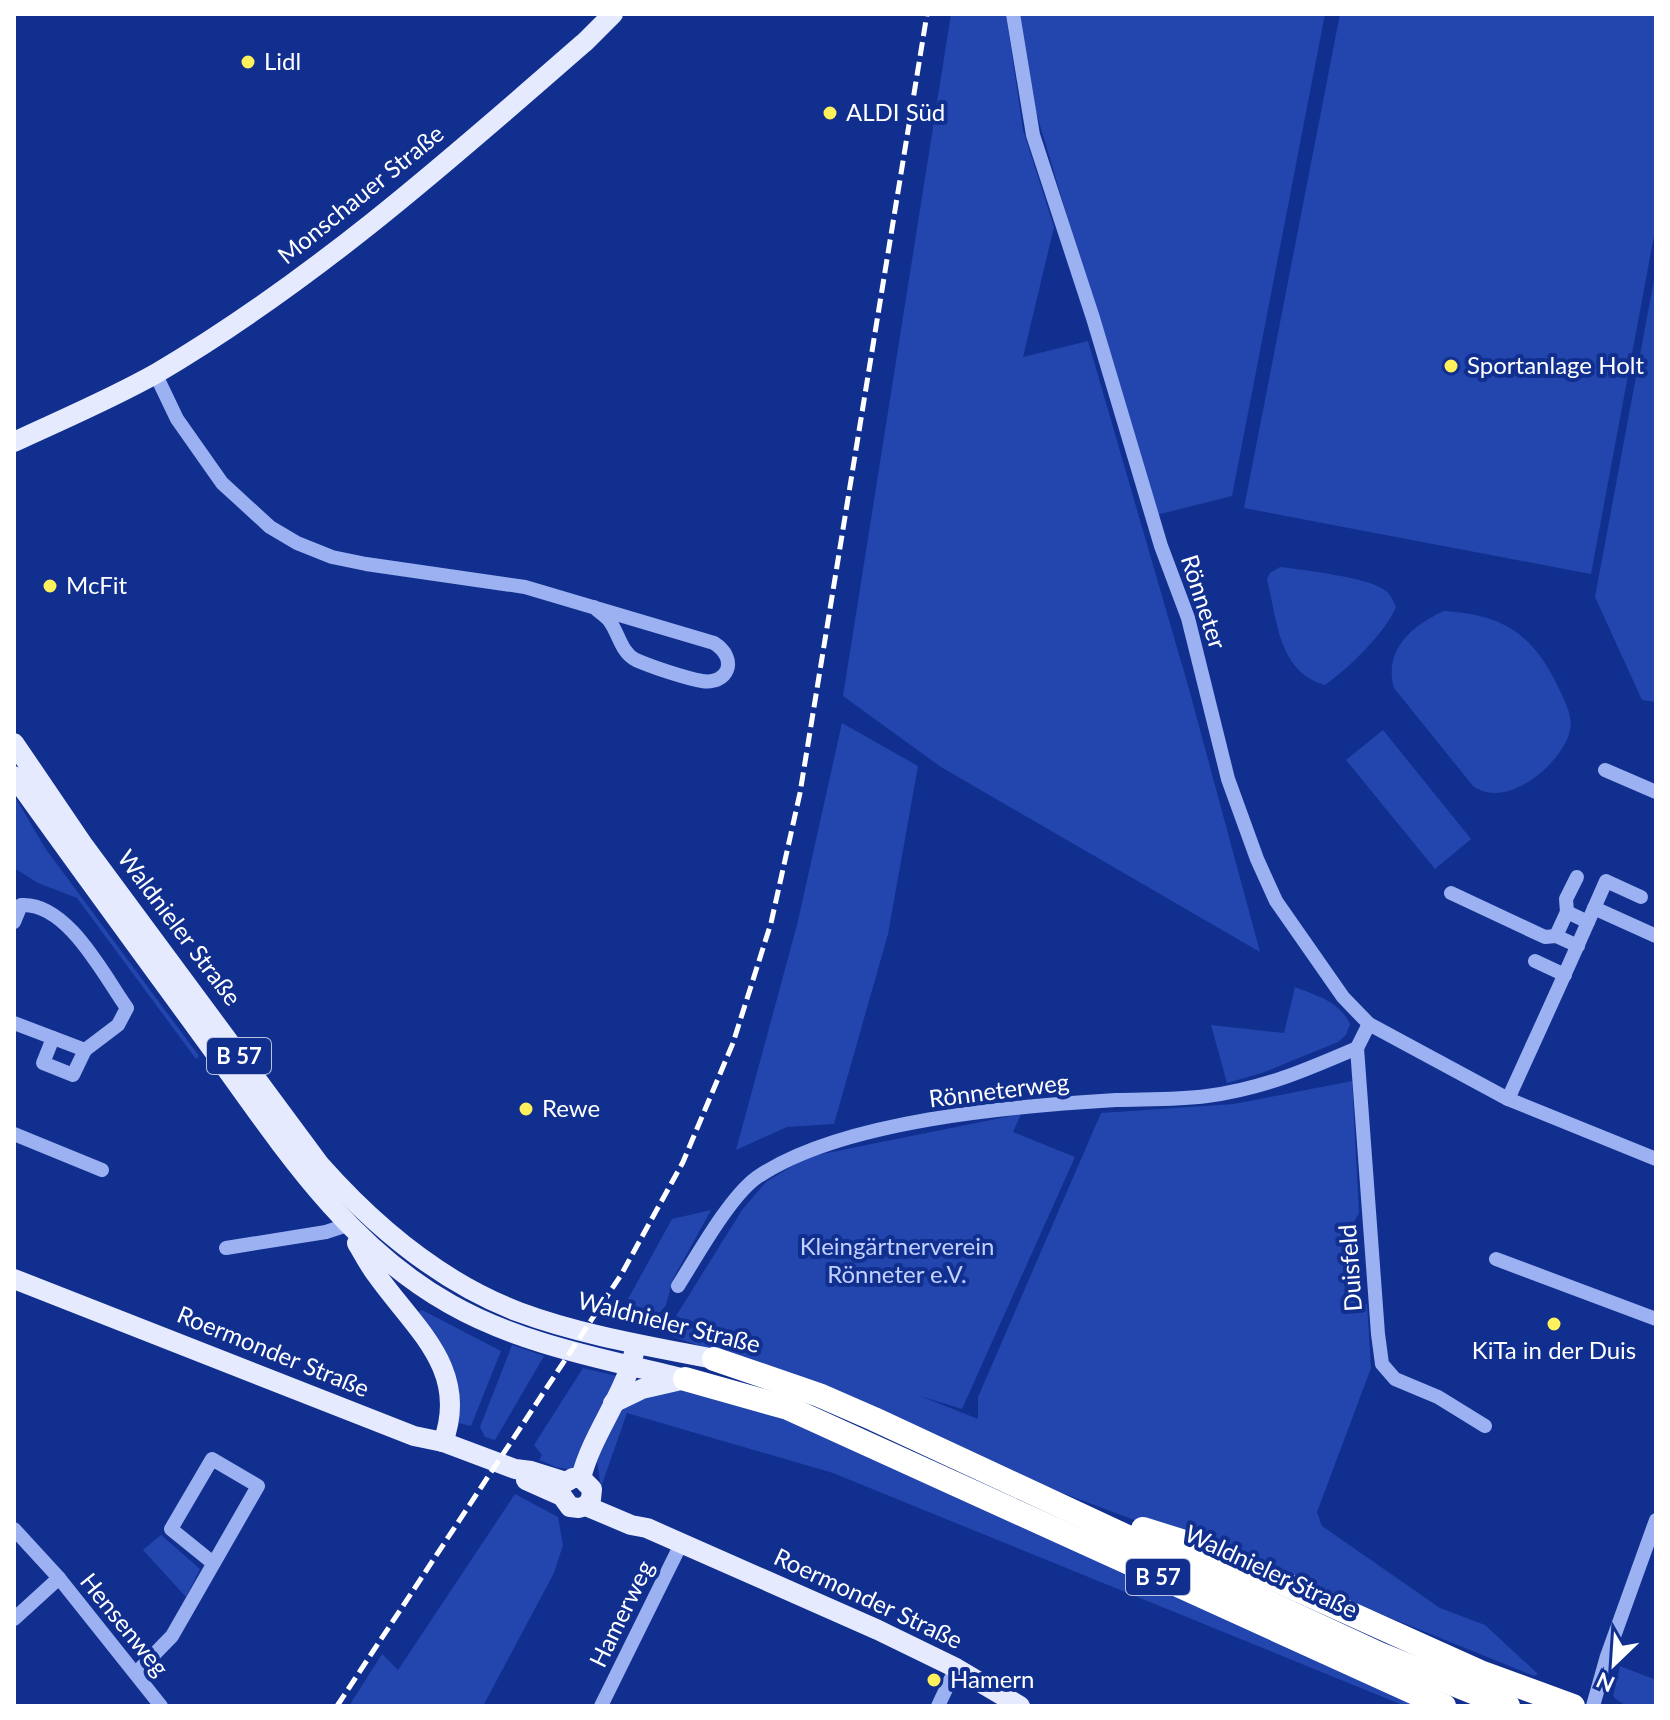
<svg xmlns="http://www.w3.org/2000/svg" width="1670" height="1720" viewBox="0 0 1670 1720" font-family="Lato,sans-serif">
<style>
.green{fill:#2346ae}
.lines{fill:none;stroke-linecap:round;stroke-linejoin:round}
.minor{stroke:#9bb1f2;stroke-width:14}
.major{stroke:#e5eaff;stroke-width:20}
.highway{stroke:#fff;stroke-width:24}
.rail{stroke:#fff;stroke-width:5;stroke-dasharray:14 6;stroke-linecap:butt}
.poi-dot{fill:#fff15b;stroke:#112f8e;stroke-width:3}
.labels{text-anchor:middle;stroke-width:8;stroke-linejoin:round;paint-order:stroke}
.shield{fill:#112f8e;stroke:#b8c1dd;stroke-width:2}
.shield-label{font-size:22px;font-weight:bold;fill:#fff}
.poi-label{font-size:24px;fill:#fff;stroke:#112f8e;text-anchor:start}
.street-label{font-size:24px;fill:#fff;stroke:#112f8e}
.park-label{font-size:24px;fill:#c2d1fd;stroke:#112f8e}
</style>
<rect width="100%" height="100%" fill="#112f8e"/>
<g class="green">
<polygon points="951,14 1006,14 1023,130 1054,227 1023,357 1088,341 1189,689 1260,952 941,767 843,696"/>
<polygon points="1019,14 1325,14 1232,496 1156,515 1034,105"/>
<polygon points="1340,14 1656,14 1656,225 1591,574 1244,508"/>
<polygon points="1656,269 1656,702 1642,700 1595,597"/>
<path d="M1280,567C1303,570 1369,577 1386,591C1391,595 1393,601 1396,607C1385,633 1348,669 1325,685C1278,672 1277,619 1267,579L1270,573Z"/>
<path d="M1444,611C1507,615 1535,636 1561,693C1567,706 1574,720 1569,734C1559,766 1506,810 1473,786L1394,688C1383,651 1412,625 1444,611Z"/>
<polygon points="842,723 918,766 888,934 834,1124 787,1127 736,1150 797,925"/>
<polygon points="1383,730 1471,839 1435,869 1346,760"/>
<polygon points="14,795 45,848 199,1056 196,1059 77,898 38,883 14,868"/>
<path d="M1295,987C1317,996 1339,1001 1350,1024L1346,1035L1338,1042L1262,1073L1227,1083L1211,1025L1284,1033Z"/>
<polygon points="1352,1081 1359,1213 1351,1227 1355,1306 1367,1304 1371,1368 1317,1512 1322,1526 1440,1608 1485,1625 1538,1674 1534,1676 1349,1601 1052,1489 764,1368 671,1336 680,1318 676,1316 742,1210 766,1182 807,1157 1021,1114 1013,1132 1075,1157 962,1409 920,1396 978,1419 978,1397 1101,1113 1234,1104"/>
<polygon points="711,1210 673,1279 666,1305 652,1322 638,1324 617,1319 672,1219"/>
<path d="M422,1310L501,1351L471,1426L458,1423C460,1369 448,1355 418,1312Z"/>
<polygon points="512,1345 544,1356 495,1440 485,1437 480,1427"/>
<polygon points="583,1368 621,1377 577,1471 556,1467 539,1460 542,1455 534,1445"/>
<polygon points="688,1388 755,1408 879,1453 1439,1706 1405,1706 833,1473 627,1413 601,1487 597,1462 601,1439 614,1413 628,1403"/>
<polygon points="515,1494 558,1517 563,1545 554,1573 483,1706 349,1706 382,1654 398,1670"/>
<polygon points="161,1535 200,1569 186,1597 143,1550"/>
<path d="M1620,1666L1656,1680V1706C1639,1706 1624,1709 1613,1696Z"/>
</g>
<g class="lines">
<g class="minor">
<polyline points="1013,14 1033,135 1093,318 1161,546 1188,618 1228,779 1257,859 1276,901 1343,997 1369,1024 1508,1099 1656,1159"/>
<path d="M155,373L177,419L222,483L270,527L297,543L332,557L366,564L525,587L714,643C739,659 728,685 702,681C685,678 652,667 636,660C620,652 619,632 608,619C604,615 598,611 594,607"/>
<polyline points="1605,770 1656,792"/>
<polyline points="1451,893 1545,937 1556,936"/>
<polyline points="1594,908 1656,936"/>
<polyline points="1567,912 1566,899 1577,877"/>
<path d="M14,922L21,905C67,902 103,974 127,1008L118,1025L85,1050L14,1023"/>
<polyline points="1588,922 1606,881 1641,897"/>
<polyline points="1535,961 1565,975"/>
<polyline points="53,1038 43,1063 73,1075 85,1050"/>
<polyline points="1357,1048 1378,1334 1382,1364 1395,1379 1438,1397 1485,1426"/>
<path d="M1508,1099C1535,1040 1562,981 1588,922L1567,912L1556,936L1578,946"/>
<polyline points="14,1134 102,1170"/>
<polyline points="226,1248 326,1232 347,1225"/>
<polyline points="1496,1259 1656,1319"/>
<path d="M678,1286C697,1256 729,1198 756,1178C840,1120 1014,1106 1116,1100C1146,1099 1177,1100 1207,1096C1262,1089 1306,1070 1357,1048L1369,1024"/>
<polyline points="14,1529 59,1578 161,1706"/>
<polyline points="14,1619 59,1578"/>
<polyline points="136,1673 172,1636 258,1486 212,1459 171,1529 213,1563"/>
<polyline points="601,1706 682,1542"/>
<polyline points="938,1706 956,1668"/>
<polyline points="1593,1706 1607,1656 1656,1520"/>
</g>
<g class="major">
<path d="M14,442C61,420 111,399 157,373C313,281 450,160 586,41L613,14"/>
<path d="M14,743L84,846L320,1165C375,1227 440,1282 519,1312C581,1335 648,1346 714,1359"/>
<path d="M14,776C76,863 139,949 202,1035C274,1133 341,1243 450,1304C522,1345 605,1359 685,1379"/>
<path d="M357,1243C363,1253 369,1265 376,1274C414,1328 470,1369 443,1442"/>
<polyline points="14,1279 414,1436 443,1442 515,1469 531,1471 566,1482 573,1478 581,1478 592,1489 591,1499 586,1506"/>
<polyline points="613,1403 642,1389 681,1380"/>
<path d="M581,1478C592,1434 623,1398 634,1353"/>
<polyline points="526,1480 562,1496 570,1507 579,1508 586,1506 631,1525 647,1528 878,1630 956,1668 1020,1706"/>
</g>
<g class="highway">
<polyline points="714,1359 819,1395 874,1419 1379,1654 1508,1706"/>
<polyline points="685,1379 788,1408 1444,1706"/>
<polyline points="1143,1529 1207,1549 1480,1672 1573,1706"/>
</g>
<polyline class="rail" points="337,1706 621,1275 683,1162 733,1043 771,923 800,793 927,14"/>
</g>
<g class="poi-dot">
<circle cx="248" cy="62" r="8"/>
<circle cx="830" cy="113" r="8"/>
<circle cx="1451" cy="366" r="8"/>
<circle cx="50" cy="586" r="8"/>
<circle cx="526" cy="1109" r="8"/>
<circle cx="1554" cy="1324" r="8"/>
<circle cx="934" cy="1680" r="8"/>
</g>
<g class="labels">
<g class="shield">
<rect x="207" y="1038" width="64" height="36" rx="6"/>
<rect x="1126" y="1559" width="64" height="36" rx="6"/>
</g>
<g class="shield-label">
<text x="239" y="1064">B 57</text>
<text x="1158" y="1585">B 57</text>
</g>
<g class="poi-label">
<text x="264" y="70">Lidl</text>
<text x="846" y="121">ALDI Süd</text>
<text x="1467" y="374">Sportanlage Holt</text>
<text x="66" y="594">McFit</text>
<text x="542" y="1117">Rewe</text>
<text x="1554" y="1359" text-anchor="middle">KiTa in der Duis</text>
<text x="950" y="1688">Hamern</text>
</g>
<g class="street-label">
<text transform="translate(361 195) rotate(-39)" y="8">Monschauer Straße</text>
<text transform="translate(1203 602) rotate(72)" y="8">Rönneter</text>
<text transform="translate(179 928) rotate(53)" y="8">Waldnieler Straße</text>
<text transform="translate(999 1091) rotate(-7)" y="8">Rönneterweg</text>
<text transform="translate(1351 1268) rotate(-94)" y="8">Duisfeld</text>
<text transform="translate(669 1323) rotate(14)" y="8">Waldnieler Straße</text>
<text transform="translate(273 1352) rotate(22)" y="8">Roermonder Straße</text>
<text transform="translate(1271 1572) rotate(25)" y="8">Waldnieler Straße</text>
<text transform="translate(868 1599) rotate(25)" y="8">Roermonder Straße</text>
<text transform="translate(622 1614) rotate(-64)" y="8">Hamerweg</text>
<text transform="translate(124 1625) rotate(51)" y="8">Hensenweg</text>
</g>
<g class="park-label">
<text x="897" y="1255">Kleingärtnerverein<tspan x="897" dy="28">Rönneter e.V.</tspan></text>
</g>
</g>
<rect width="1670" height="1720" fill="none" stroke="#ffffff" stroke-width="32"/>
<g transform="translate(1614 1664) rotate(205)" stroke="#112f8e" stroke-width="6" paint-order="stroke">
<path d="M0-6L14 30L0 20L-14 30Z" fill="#ffffff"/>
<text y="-12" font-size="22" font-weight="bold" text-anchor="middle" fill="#ffffff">N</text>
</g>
</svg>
